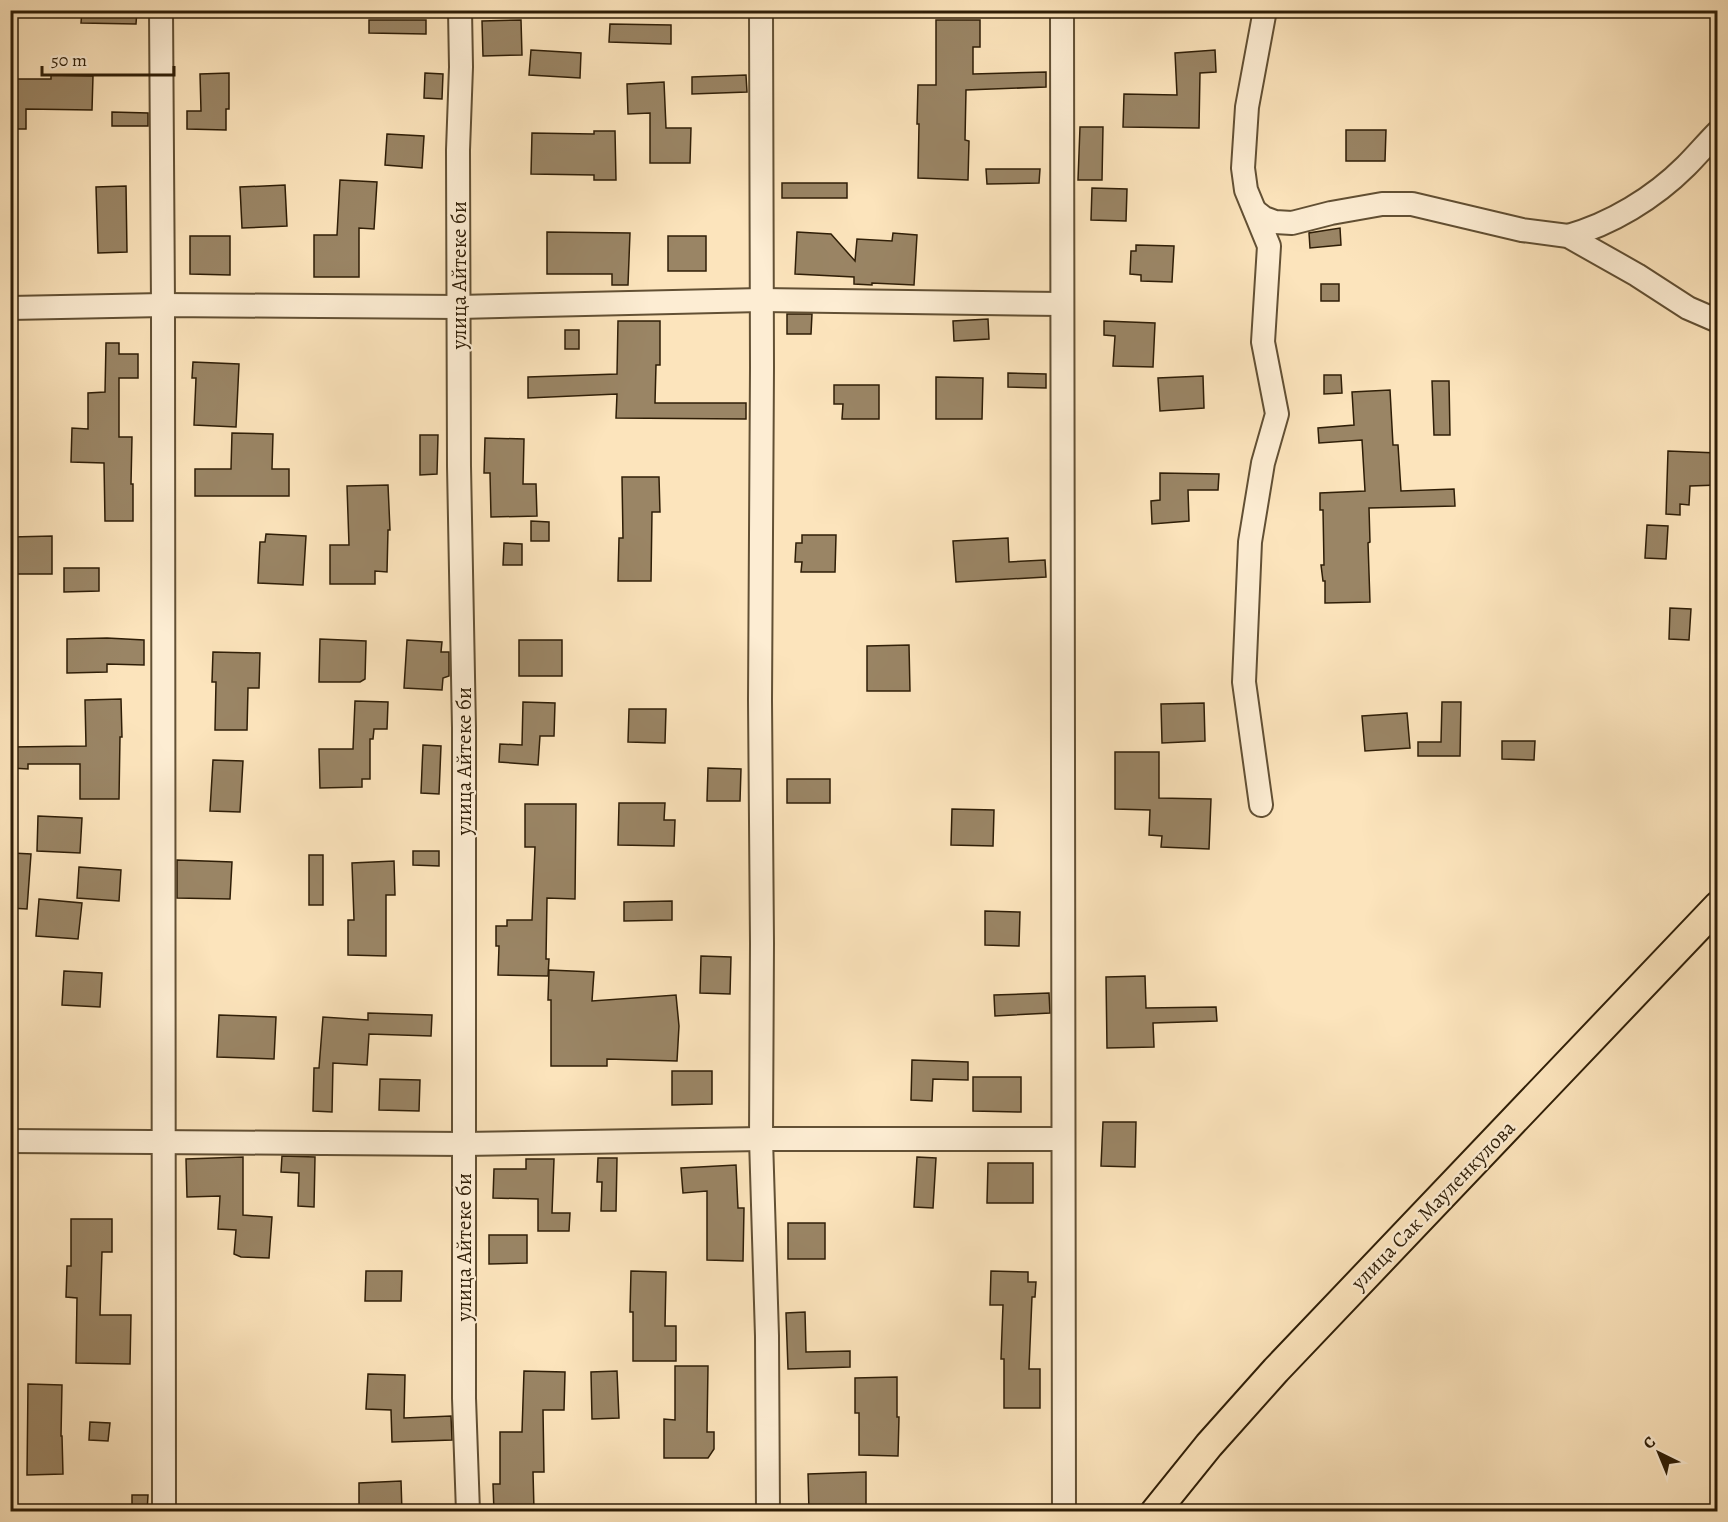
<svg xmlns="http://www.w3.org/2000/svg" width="1728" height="1522" viewBox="0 0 1728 1522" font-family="Alegreya,serif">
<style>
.building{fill:#9a8565;stroke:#2f1e07;stroke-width:1.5}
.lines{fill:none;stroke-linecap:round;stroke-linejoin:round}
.minor-casing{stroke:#625034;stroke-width:26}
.major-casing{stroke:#2f1e07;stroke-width:32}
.minor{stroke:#fdedd3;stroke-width:22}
.major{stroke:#fce4bc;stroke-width:28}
.labels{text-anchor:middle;stroke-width:4.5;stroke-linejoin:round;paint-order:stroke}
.street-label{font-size:21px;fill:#2f1e07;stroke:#fdedd3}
</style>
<rect width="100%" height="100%" fill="#fce4bc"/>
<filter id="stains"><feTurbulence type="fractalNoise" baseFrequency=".00333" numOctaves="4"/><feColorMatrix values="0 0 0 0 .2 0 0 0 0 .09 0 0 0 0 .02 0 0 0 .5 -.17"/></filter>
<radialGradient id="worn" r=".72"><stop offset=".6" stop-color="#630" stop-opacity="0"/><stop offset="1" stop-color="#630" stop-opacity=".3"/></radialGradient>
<g class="building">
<polygon points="82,10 137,10 136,24 81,23"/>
<polygon points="369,20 426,20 426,34 369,33"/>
<polygon points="521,20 522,55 483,56 482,21"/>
<polygon points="936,20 980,20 980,47 973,47 973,74 1046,72 1046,87 966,90 965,140 969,141 968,180 918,178 919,124 917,124 918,85 936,85"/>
<polygon points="610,24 671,25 671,44 609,42"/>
<polygon points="531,50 581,53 580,78 529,75"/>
<polygon points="1215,50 1216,72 1200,73 1199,128 1123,127 1124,94 1177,95 1175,53"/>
<polygon points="229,73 229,109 226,109 226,130 187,129 187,111 201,111 200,74"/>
<polygon points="425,73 443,74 442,99 424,98"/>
<polygon points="51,75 93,76 92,110 26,109 26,129 10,129 10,79 51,79"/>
<polygon points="746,75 747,92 692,94 692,77"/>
<polygon points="664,82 666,128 691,128 690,163 650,163 650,113 628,114 627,84"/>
<polygon points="112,112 148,113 148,126 112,126"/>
<polygon points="1080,127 1103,127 1102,180 1078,180"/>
<polygon points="1346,130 1386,130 1385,161 1346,161"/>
<polygon points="594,131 615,131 616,180 594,180 594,175 531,174 532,133 594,134"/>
<polygon points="387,134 424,136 422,168 385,165"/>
<polygon points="986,169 1040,169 1039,183 987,184"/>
<polygon points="340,180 377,182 374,229 359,228 359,277 314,277 314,235 337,235"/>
<rect x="782" y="183" width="65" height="15"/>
<polygon points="285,185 287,226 242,228 240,187"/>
<polygon points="126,186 127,252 98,253 96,187"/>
<polygon points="1092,188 1127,189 1126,221 1091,220"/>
<polygon points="1340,228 1341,245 1310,248 1309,233"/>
<polygon points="547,232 630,233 628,285 612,285 612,274 547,274"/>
<polygon points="797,232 831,234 855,261 857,239 892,241 893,233 917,235 914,285 872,283 872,285 854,284 854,277 795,274"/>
<polygon points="190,236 230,236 230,275 190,274"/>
<rect x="668" y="236" width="38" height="35"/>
<polygon points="1136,245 1174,246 1172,282 1141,281 1141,275 1130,274 1131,251 1136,251"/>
<rect x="1321" y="284" width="18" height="17"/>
<polygon points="787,314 812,314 811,334 787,334"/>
<polygon points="988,319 989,339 954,341 953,321"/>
<polygon points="618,321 660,321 660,365 656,365 655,403 746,403 746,419 616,418 617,394 528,398 528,377 617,374"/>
<polygon points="1104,321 1155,323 1153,367 1113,366 1115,336 1104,335"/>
<rect x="565" y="330" width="14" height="19"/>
<polygon points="106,343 119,343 119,354 138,354 138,378 119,378 119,437 132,437 131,484 133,484 133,521 105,521 104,463 71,462 72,428 88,429 88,393 105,392"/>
<polygon points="193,362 239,364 236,427 194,425 196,378 192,378"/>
<polygon points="1008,373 1046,374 1046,388 1008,387"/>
<polygon points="1324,375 1341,375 1342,393 1324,394"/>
<polygon points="1203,376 1204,408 1160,411 1158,378"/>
<polygon points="936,377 983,378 982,419 936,419"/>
<polygon points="1432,381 1449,381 1450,435 1434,435"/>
<polygon points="834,385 879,385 879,419 842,419 843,404 834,404"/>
<polygon points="1390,390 1393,445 1398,445 1401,491 1454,489 1455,506 1369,508 1370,542 1368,543 1370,602 1325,603 1325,581 1323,581 1321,565 1324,565 1323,510 1320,510 1320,493 1365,491 1362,440 1319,443 1318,428 1354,425 1352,392"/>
<polygon points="232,433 273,434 272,469 289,469 289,496 195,496 195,469 231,469"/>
<polygon points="420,435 438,435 437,474 420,475"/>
<polygon points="485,438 524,439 523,484 536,484 537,516 491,517 490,473 484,473"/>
<polygon points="1668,451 1718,453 1718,485 1690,486 1689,505 1680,504 1680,515 1666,514"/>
<polygon points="1160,473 1219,474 1218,490 1188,490 1189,521 1152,524 1151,501 1160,500"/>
<polygon points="622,477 659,477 660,512 652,512 651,581 618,581 619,538 623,538"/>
<polygon points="388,485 390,530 388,530 387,572 375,571 375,584 330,584 330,545 349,545 347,486"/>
<polygon points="531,521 549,522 549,541 531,541"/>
<polygon points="1647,525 1668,526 1666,559 1645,558"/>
<polygon points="266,534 306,536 303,585 258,583 260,542 265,542"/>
<polygon points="802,535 836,535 835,572 801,572 802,562 795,562 796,543 802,543"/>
<polygon points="52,536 52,574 13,574 12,537"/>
<polygon points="1008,538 1009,562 1045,560 1046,577 956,582 953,541"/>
<polygon points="504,543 522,544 522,565 503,565"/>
<polygon points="64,568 99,568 99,591 64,592"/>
<polygon points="1670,608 1691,609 1689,640 1669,639"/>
<polygon points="107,638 144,640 144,665 107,664 107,672 67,673 67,639"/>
<polygon points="320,639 366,641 365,679 360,682 319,682"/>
<polygon points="407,640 442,642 441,652 449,652 449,676 443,678 442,690 404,688"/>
<rect x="519" y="640" width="43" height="36"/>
<polygon points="909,645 910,691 867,691 867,646"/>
<polygon points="213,652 260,653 259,688 248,688 247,730 215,730 216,682 212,682"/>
<polygon points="121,699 122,737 120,737 119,799 80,799 80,764 28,764 28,769 11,768 11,747 86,746 85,700"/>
<polygon points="355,701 388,702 387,729 374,729 373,739 370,739 370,779 362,779 362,787 320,788 319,749 353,749"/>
<polygon points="523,702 555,703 554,736 540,736 538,765 499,762 500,744 522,745"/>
<polygon points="1442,702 1461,702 1460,756 1418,756 1418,742 1441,742"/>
<polygon points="1204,703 1205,741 1162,743 1161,704"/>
<polygon points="629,709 666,709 665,743 628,742"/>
<polygon points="1407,713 1410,748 1365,751 1362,716"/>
<polygon points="1502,741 1535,741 1534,760 1502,759"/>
<polygon points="423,745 441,746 439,794 421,793"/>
<polygon points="1115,752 1159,752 1159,798 1211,799 1209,849 1161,847 1162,836 1149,835 1150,810 1115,809"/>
<polygon points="213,760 243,761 240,812 210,811"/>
<polygon points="708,768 741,769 740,801 707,801"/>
<rect x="787" y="779" width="43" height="24"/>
<polygon points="619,803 665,803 664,820 675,820 674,846 618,845"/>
<polygon points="525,804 576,804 575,899 547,898 546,959 549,959 548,976 498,975 499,946 496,946 496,926 507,926 507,920 532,920 535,847 525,847"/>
<polygon points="952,809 994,810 993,846 951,845"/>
<polygon points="38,816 82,818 80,853 37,851"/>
<polygon points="413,851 439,851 439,866 413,865"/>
<polygon points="12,853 31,854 27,909 10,908"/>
<rect x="309" y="855" width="14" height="50"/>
<polygon points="177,860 232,862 230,899 177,898"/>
<polygon points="394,861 395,895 386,895 386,956 348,955 348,920 354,920 352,863"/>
<polygon points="79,867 121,870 119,901 77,898"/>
<polygon points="39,899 82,903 78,939 36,936"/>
<polygon points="672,901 672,920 624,921 624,902"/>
<polygon points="985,911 1020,912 1019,946 985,945"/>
<polygon points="701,956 731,957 730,994 700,993"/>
<polygon points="549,970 594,972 592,1001 676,995 679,1026 677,1061 607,1059 607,1066 551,1066 551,1000 548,1000"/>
<polygon points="64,971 102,973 100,1007 62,1005"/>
<polygon points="1145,976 1146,1008 1216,1007 1217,1021 1153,1023 1154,1047 1107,1048 1106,977"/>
<polygon points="1049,993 1050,1013 995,1016 994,995"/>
<polygon points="368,1013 432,1015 431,1036 369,1034 367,1065 333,1063 332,1112 313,1111 314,1068 319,1068 323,1017 368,1020"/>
<polygon points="219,1015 276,1017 274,1059 217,1057"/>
<polygon points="912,1060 968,1062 968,1080 933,1079 932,1101 911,1100"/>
<polygon points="672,1071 712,1071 712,1104 672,1105"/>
<polygon points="973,1077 1021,1077 1021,1112 973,1111"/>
<polygon points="380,1079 420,1080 419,1111 379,1110"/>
<polygon points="1103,1122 1136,1122 1135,1167 1101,1166"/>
<polygon points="282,1156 315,1157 314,1207 298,1206 299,1173 281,1172"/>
<polygon points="243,1157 243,1215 272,1217 269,1258 241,1257 234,1254 236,1230 218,1229 220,1196 187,1197 186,1159"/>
<polygon points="917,1157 936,1158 933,1208 914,1207"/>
<polygon points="598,1158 617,1158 616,1211 601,1211 602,1182 597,1182"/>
<polygon points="526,1159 554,1159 552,1213 570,1213 569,1231 538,1231 538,1199 493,1198 494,1169 526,1169"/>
<polygon points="988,1163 1033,1163 1033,1203 987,1203"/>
<polygon points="736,1165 738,1208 744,1208 743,1261 707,1260 707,1191 683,1193 681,1168"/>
<polygon points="71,1219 112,1219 112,1252 102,1252 100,1315 131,1315 130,1364 76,1363 77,1298 66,1297 67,1266 71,1266"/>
<rect x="788" y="1223" width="37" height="36"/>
<polygon points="489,1235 527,1235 527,1263 489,1264"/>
<polygon points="366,1271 402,1271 401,1301 365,1301"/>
<polygon points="631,1271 666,1272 665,1326 676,1326 676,1361 633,1361 633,1312 630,1312"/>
<polygon points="991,1271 1028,1272 1028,1282 1036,1282 1035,1297 1032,1297 1029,1369 1040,1369 1040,1408 1004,1408 1004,1359 1001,1359 1003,1305 990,1305"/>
<polygon points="805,1312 806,1352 850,1351 850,1367 788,1369 786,1313"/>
<polygon points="675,1366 708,1366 707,1432 714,1432 714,1449 708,1458 664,1458 664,1419 675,1420"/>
<polygon points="524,1371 565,1372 564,1410 543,1410 544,1472 533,1472 534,1510 494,1512 493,1484 500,1484 500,1432 522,1432"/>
<polygon points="617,1371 619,1418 592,1419 591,1372"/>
<polygon points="368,1374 405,1375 404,1418 451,1416 452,1440 392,1442 391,1410 366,1409"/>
<polygon points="897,1377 897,1417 899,1417 898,1456 859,1455 859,1413 855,1413 855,1378"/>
<polygon points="28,1384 62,1385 61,1436 62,1436 63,1474 27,1475"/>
<polygon points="90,1422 110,1423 108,1441 89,1440"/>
<polygon points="866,1472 866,1510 809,1511 808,1474"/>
<polygon points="401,1481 402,1512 359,1512 359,1483"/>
<polygon points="132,1495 148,1495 147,1512 132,1512"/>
</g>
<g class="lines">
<defs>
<g id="minor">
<polyline points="161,10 163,305 164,1512"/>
<polyline points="460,10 461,67 458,150 459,466 464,728 464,1398 468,1512"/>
<polyline points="761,10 762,367 760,700 762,943 761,1139 767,1336 768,1512"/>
<polyline points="1062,10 1064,1512"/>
<polyline points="1255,211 1264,218 1275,222 1292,223 1331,213 1382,204 1412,204 1522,230 1568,236 1637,275 1688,308 1718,321"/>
<path d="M1568,236C1611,224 1654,198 1686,166C1697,155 1707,143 1718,132"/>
<polyline points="10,308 163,305 459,307 761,300 1061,304"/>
<polyline points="1261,805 1244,682 1250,542 1263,463 1277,414 1263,342 1269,246 1246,190 1243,168 1247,107 1265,10"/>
<polyline points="10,1141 464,1144 761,1139 1063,1139"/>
</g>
<polyline id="major" points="1155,1512 1209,1445 1276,1370 1718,906"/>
</defs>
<use href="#minor" class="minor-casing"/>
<use href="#major" class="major-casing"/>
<use href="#minor" class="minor"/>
<use href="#major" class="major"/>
</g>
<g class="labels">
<g class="street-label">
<text transform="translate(459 275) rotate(-90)" y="7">улица Айтеке би</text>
<text transform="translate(464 761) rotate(-90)" y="7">улица Айтеке би</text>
<text transform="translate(1433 1205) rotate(-46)" y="7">улица Сак Мауленкулова</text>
<text transform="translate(464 1247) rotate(-90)" y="7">улица Айтеке би</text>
</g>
</g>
<rect width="1728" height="1522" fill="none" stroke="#fce4bc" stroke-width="36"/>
<rect x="12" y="12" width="1704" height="1498" fill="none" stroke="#2f1e07" stroke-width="3"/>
<rect x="18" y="18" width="1692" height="1486" fill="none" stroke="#2f1e07" stroke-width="1.5"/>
<g transform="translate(1659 1453) rotate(317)" stroke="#fdedd3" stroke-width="4.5" paint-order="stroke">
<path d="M0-4.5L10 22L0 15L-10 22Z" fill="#2f1e07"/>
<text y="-9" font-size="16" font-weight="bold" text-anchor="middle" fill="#2f1e07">С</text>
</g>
<path d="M42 66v9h132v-9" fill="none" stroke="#2f1e07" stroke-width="3"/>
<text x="51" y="66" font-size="18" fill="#2f1e07" stroke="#fdedd3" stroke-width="4.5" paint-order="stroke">50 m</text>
<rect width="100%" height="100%" filter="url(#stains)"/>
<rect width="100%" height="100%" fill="url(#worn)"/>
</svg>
